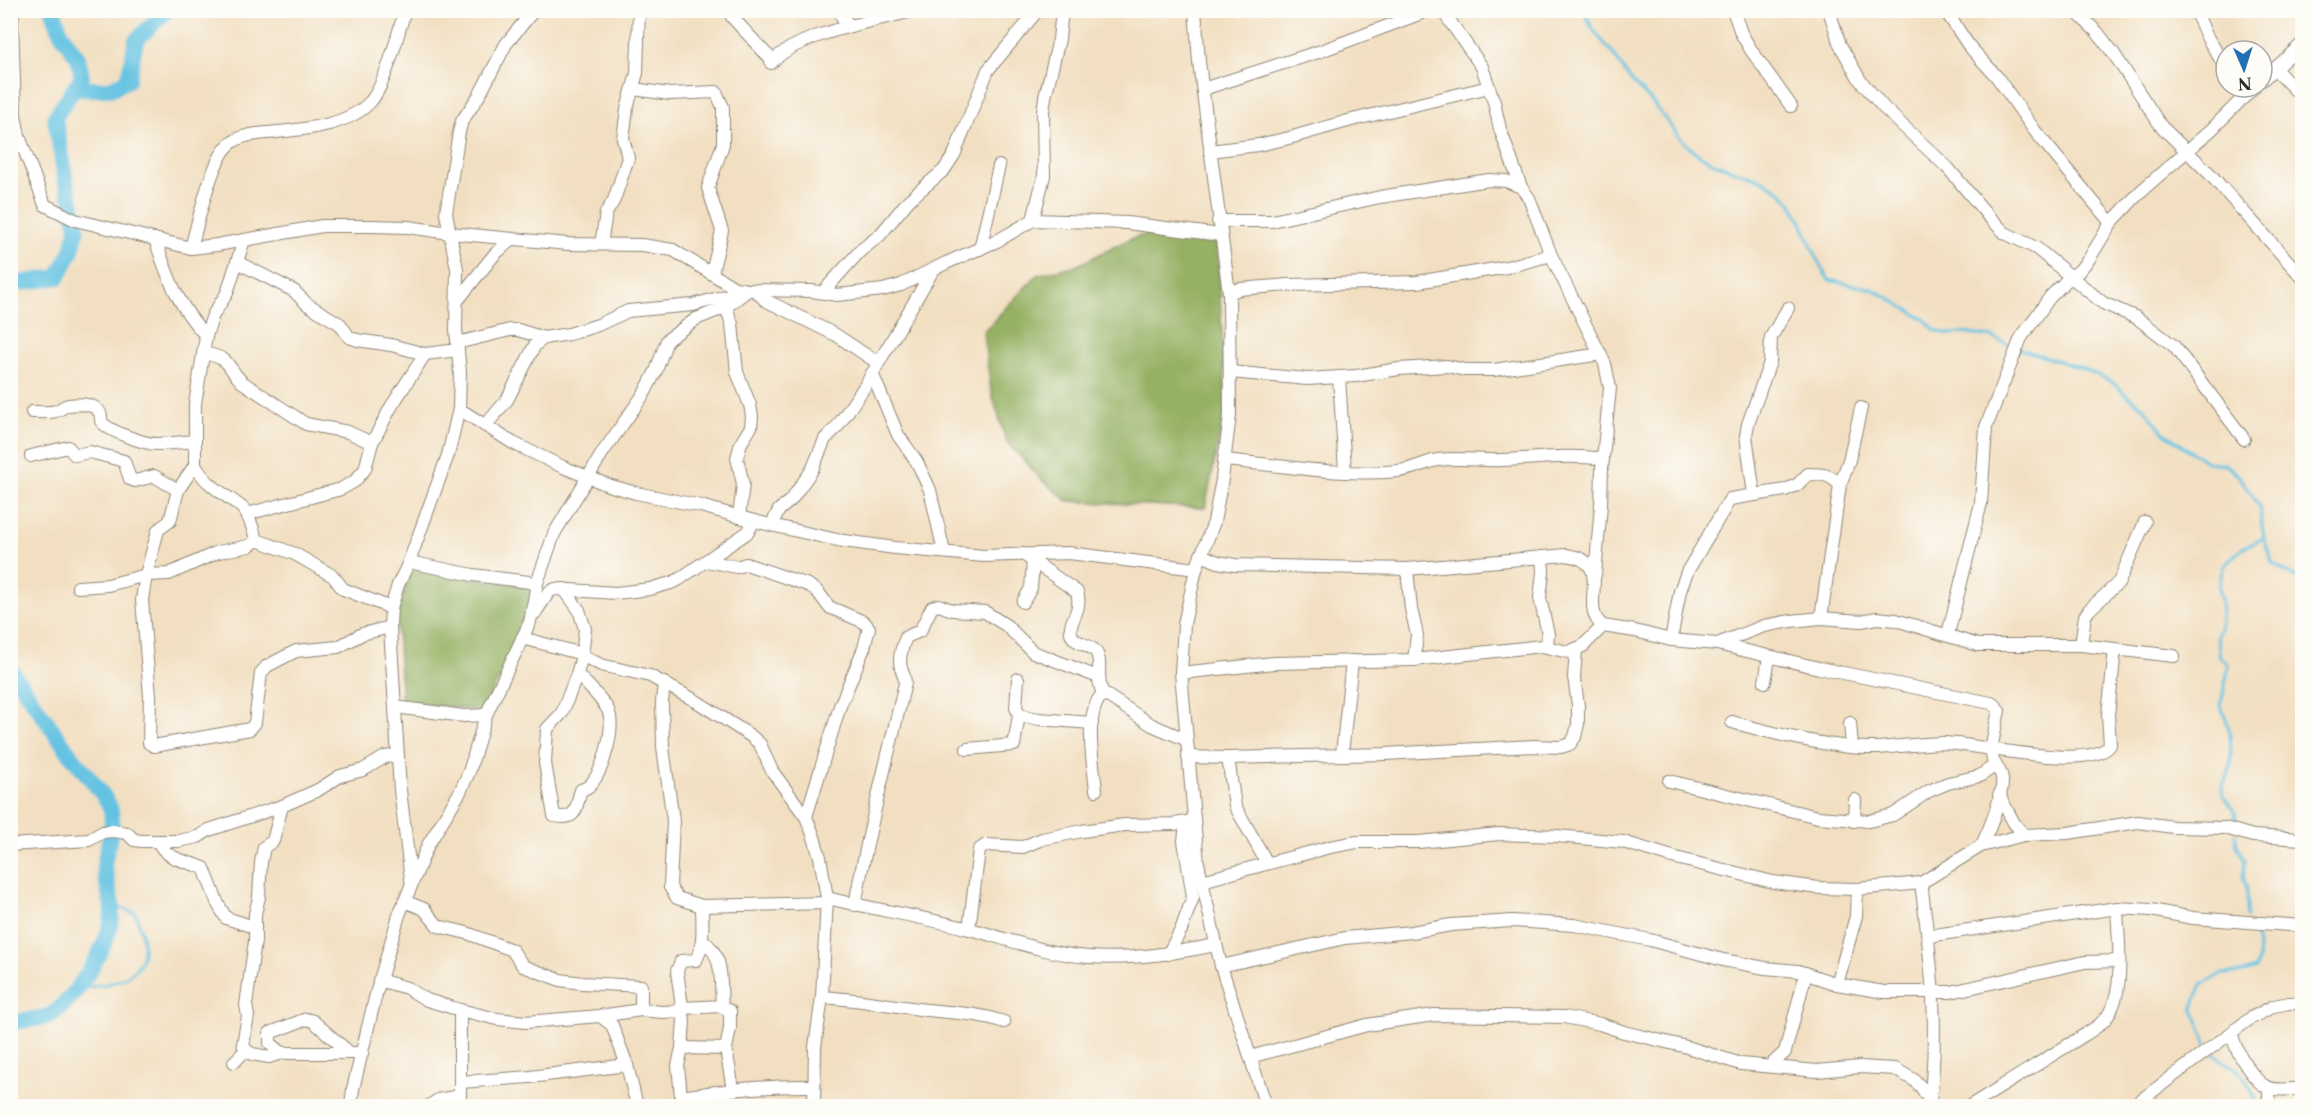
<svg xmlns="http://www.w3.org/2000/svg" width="2313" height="1117" viewBox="0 0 2313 1117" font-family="'Libre Caslon Text',serif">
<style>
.forest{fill:#95b163;stroke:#606e47;stroke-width:1.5}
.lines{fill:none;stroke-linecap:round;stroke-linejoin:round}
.stream{stroke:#64c2e2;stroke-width:3}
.river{stroke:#64c2e2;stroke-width:16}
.minor-casing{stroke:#8e8576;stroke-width:14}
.minor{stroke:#fff;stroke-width:12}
</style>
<rect width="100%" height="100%" fill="#fdfcf7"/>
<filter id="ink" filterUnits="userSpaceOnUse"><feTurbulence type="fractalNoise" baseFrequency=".0167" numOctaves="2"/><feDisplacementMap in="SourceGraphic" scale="12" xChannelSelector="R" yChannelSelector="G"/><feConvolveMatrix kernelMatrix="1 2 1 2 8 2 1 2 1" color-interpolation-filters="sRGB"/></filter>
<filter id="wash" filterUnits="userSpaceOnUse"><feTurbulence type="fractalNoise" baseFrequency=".008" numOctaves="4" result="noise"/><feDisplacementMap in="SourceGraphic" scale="24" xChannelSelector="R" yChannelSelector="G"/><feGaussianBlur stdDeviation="1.35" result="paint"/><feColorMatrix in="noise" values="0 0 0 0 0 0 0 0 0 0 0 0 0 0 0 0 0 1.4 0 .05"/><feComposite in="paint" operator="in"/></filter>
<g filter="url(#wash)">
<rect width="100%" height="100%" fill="#f2dfc1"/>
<g class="forest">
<polygon points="1160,231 1192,240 1217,244 1226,405 1205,508 1068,501 1043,481 1006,441 991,390 983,332 1037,275 1078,265 1130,239"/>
<polygon points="411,569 530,587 528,612 503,671 482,711 402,701 396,618"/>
</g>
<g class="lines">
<g class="stream">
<path d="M1584,10C1592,31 1598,36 1612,52C1620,63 1626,76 1636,86C1641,91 1647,96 1652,102C1668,121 1679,142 1701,156C1728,174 1765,173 1787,198C1807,222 1811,256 1829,280L1873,289L1924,319L1935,330L1949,334L1962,333L1992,337L2014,347"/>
<polyline points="2020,349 2084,369 2110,381 2146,410 2163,432 2206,462 2225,464 2240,477 2259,506 2264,538 2272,563 2294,577 2302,579"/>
<polyline points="2236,827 2237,823 2235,813 2223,795 2222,786 2228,775 2231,761 2230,732 2221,705 2228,669 2228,663 2220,658 2217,636 2220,628 2222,608 2219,587 2223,567 2242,548 2264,538"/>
<polyline points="2235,834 2237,845 2245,861 2243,878 2247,888 2247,917"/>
<path d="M76,988C129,985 159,970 135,913L119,907L107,849"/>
<path d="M2208,1048L2193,1007L2202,984L2222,974L2243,973L2256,969C2261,952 2259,942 2251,926"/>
<path d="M2213,1053C2223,1063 2225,1062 2236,1069C2248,1077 2253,1094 2258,1106"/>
</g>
<g class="river">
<polyline points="53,10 61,33 78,58 82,77 74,89"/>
<polyline points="10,283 14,284 58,277 72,250 77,229 72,203 65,178 55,117 74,89 110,89 128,80 136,40 168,10"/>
<path d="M10,669C31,698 50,727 71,755C82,769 99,788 108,803C118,821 106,846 104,866C104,881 112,896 112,911C114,939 74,1001 51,1015C44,1019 21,1020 10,1023"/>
</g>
</g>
</g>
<g filter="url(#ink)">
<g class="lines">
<defs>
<g id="minor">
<polyline points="14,10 12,20 15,115 19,136 45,205 75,220 191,248 217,245 322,226 371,226 408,227 450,233 568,244 642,245 673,250 735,288 748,290 812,291 837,295 883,290 901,285 946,263 997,241 1033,220 1044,176 1043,112 1045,97 1059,39 1062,10"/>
<polyline points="730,10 732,17 767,55 774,59"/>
<polyline points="839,10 843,19 850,25"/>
<polyline points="1195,10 1199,62 1229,293 1230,415 1222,479 1214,522 1196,569 1184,624 1181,673 1198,863 1221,966 1266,1106"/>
<polyline points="1442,10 1482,67 1494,102 1500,129 1521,187"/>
<polyline points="1733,10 1741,33 1751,50 1791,106"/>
<polyline points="1829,10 1840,45 1860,80 1884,108 1948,168 1989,217 2005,233 2036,248 2103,303 2137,318 2174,346 2244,439"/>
<polyline points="1945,10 1969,46 1997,77 2035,131 2111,223"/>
<polyline points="2074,10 2097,32 2114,54 2161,126 2208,172 2302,277"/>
<polyline points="2195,10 2207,37 2226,68"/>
<path d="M771,63C797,33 877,21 915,10"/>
<polyline points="2275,69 2302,97"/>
<polyline points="2262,80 2302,44"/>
<polyline points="633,89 670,94 716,92 723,107 723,144 708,188 722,231 712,273"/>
<polyline points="1203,89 1321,51 1430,10"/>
<polyline points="1210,151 1258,145 1289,138 1348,121 1489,87"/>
<polyline points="1033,220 1127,223 1220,235"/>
<polyline points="1218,221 1272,221 1380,197 1489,180 1506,181 1521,187 1529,198 1551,255 1605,364 1610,388 1602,468 1601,505 1595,575"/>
<path d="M155,239C168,278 178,306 206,336"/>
<polyline points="244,240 227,293 213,315 206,336 195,404 195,465 178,490 170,521 158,530 146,575 142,600 150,696 149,743 154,746 250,729 255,723 261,673 267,666 296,651 338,647 362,634 390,627"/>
<polyline points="601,244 606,213 614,200 628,158 623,138 627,109 637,73 639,10"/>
<path d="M191,248C198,223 211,161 229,145C242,133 261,134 277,132C307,129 350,125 371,101C386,83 398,34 405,10"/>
<polyline points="980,249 999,166"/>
<polyline points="237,262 294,291 307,304 340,324 349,337 357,340 391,345 425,354 458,350"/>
<polyline points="755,290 765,300 836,335 878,363"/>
<polyline points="823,292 860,251 880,235 909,200 944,170 954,155 988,70 1038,10"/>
<polyline points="1229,293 1239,289 1288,285 1417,282 1507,267 1551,255"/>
<polyline points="457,301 494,255 512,239"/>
<polyline points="726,307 732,324 737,372 750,405 752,416 751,427 741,443 737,458 743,484 739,517"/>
<polyline points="457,343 510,330 518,330 544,338"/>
<path d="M203,353C233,359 224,364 242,382L306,424L348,432L372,443"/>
<polyline points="1230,372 1307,379 1356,376 1399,369 1447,366 1465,370 1494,370 1601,354"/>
<polyline points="872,373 898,435 917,462 930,490 944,552"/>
<polyline points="1339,377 1345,471"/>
<polyline points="459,409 513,443 563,467 608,485 636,493 701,506 754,521 837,540 895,548 984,556 1069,553 1196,569"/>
<path d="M32,412C39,412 49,413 56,411C61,410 64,405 69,405C83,403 103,404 101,421C107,431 145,444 157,444C169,444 182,442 195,441"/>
<polyline points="485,426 507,400 535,345 544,338 569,334 598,325 628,311 693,305 740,292"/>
<polyline points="31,456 68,447 75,455 90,452 124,461 130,479 135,481 154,476 178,490"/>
<path d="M1224,460C1281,465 1341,477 1398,471C1412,470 1425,462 1438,460C1459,457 1481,461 1502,460C1536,459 1568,454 1603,459"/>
<path d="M195,465C206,485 223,493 240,506C250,513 252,529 257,540L295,554L333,576L343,589L391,608"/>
<polyline points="1754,495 1746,435 1748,424 1770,362 1771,337 1788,308"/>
<polyline points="247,514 341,489 355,481 365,469 372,443 391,407 425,354"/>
<polyline points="772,524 779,510 791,500 812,470 825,439 837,427 865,386 933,270"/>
<path d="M1023,554L1077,592C1083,612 1068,620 1071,633C1074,645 1090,643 1096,652C1103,662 1095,679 1103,693L1152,725L1187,740"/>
<path d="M1201,555L1218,562L1235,565L1407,569L1566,555C1618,562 1576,606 1603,626L1635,631L1671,640L1717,644L1764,626L1791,621L1821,618L1861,621L1877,618L1896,620L1978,645H2081L2174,656"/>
<polyline points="1542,557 1543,572 1540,598 1548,634 1547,646"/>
<polyline points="707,561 737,567 746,564 808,585 818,592 829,607 864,622 869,628 864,648 840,706 806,817"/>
<polyline points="409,562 473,575 537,583"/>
<polyline points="1407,569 1411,609 1417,635 1414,660"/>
<polyline points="78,587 108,585 146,575 169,574 218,552 249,546 257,540"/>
<path d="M564,589L579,610L585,629L582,656L577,674L562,713L547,729L545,763L554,816C580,821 575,806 581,790C584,789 587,788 589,786C603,773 616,727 608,710C601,697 587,685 577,674"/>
<polyline points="1023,602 1031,588 1033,561"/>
<polyline points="535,613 549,592 555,589 616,593 650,589 671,583 678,580 748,532 754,521"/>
<polyline points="1821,618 1840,485 1849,460 1861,408"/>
<polyline points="1948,634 1981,503 1986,427 2021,338 2050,297 2065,282 2079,271 2089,259 2111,223 2141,191 2211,130 2254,87"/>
<polyline points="522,638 575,652 601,665 650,676 696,701 751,736 760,744 772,771 806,817 813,834 820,857 827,898 822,997 815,1047 814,1106"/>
<path d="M1671,640L1680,591L1687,572L1730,499L1785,490L1797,485L1808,474C1822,474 1830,474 1840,485"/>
<path d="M1717,644L1819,668L1991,703L1996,706L1999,711C1996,723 1993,736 1992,748C1991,763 1996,764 2001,774C2007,788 1988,833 1981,846"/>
<polyline points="2081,645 2085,616 2089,610 2119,582 2145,522"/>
<polyline points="1181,673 1274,663 1414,660 1542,646 1568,652 1583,646 1603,626"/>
<polyline points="1018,679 1016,707 1019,715 1039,719 1092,723"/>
<polyline points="1765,682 1769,657"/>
<polyline points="664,683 662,702 663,747 673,821 670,887 677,898 702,906 827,903"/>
<polyline points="395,707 464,716 486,715"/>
<path d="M1732,722C1772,733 1807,742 1849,747C1883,751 1912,743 1945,743C1976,744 2091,772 2110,745L2108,715L2115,650"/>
<polyline points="1850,723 1852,747"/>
<polyline points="967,749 1014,745 1019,715"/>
<polyline points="1342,754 1352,661"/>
<polyline points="1188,757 1228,758 1385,754 1534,746 1561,747 1570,744 1575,737 1578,724 1578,705 1574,677 1576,650"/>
<polyline points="1228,758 1235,806 1267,863"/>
<polyline points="1669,781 1818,817 1869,821 1893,815 1929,791 1948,783 1980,776 1994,766"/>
<path d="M1096,790C1093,761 1083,715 1103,693"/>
<polyline points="1999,795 2014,823 2024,835"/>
<polyline points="282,806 273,841 264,847 261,862 259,897 255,914 255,941 246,1005 248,1016 243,1044 246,1050 252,1054 269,1057 282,1053 362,1053"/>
<polyline points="1854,821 1855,800"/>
<path d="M158,841C166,860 187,861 204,868L218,904L226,918L254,927"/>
<polyline points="10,845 89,840 103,832 113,831 127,833 134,840 142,841 178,841 198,837 209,830 282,806 318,790 340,776 363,770 385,757 398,755"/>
<polyline points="411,880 400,790 390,627 391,608 398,585 409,562 448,455 459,409 460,372 456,330 457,269 446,213 459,132 462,121 480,94 506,44 534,10"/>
<polyline points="1202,881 1330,847 1357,842 1419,842 1499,834 1557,836 1623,842 1676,858 1773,882 1819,888 1857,889 1921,883 1981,846 2024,835 2068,833 2138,822 2173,827 2225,828 2253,836 2302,839"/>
<path d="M1921,883C1931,958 1939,1027 1930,1102"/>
<path d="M827,898C874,909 922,917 970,929C1010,940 1047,954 1089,957C1132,960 1174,953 1216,945"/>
<polyline points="404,901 424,909 438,926 467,933 512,950 523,966 560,980 582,983 641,986 641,1010"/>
<path d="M855,905C868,830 888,757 905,683C905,677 903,674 901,668C898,658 902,647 906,637L920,631L932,607L939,605L952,610L985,612L1007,626L1033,652L1098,677"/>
<polyline points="969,929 979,850 986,845 1023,847 1042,839 1082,831 1125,825 1175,824 1193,821"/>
<polyline points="1928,936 2117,908 2151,910 2193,918 2302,926"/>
<path d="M702,940C725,955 720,982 722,1007L730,1011V1028L726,1049L733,1090"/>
<polyline points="1168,954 1181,930 1193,897 1184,841 1186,823"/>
<polyline points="1221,966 1345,938 1412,932 1451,925 1512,921 1574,925 1650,940 1723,960 1765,968 1798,971 1837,984 1884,992 1951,992 2085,962 2118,961"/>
<polyline points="379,980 407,988 427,1000 460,1010 497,1019 526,1022 600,1016 612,1025 627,1065 637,1106"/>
<polyline points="1837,984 1856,916 1857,889"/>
<path d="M822,997C857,999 892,1006 927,1010C955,1013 978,1013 1004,1022"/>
<polyline points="682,1008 722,1006"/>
<polyline points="460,1010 460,1106"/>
<polyline points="600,1016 641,1010 662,1012 682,1011"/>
<path d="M2232,1033C2234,1049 2253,1082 2269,1088C2279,1091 2292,1089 2302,1088"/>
<polyline points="682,1048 726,1049"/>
<polyline points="282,1053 270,1043 270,1033 306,1019 313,1021 350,1053"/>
<polyline points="1250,1057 1367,1025 1434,1015 1564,1017 1600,1024 1624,1032 1687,1047 1741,1064 1817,1071 1860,1067 1895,1069 1914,1080 1922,1088 1930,1101"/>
<polyline points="234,1062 246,1050"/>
<polyline points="1771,1065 1785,1052 1806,973"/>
<polyline points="460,1082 530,1077 627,1065"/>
<path d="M681,1097C725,1090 769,1085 813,1086"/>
<polyline points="351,1106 353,1089 376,994 399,915 428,845 460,792 469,772 486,715 530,622 537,583 554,534 603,452 644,394 656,371 667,340 696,319 726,307 748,290"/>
<polyline points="429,1106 438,1100 460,1096"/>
<path d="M682,1106L678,1066L682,1048L684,1021L677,971L681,961L696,960C705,944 702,923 702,906"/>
<path d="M1970,1106L2086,1034C2095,1028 2105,1022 2110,1012C2125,986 2118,937 2117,908"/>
<polyline points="2133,1106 2251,1018 2274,1006 2289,1003 2302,1003"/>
<polyline points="2265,1106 2269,1098 2269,1088"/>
</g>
</defs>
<use href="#minor" class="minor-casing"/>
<use href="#minor" class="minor"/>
</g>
</g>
<rect width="2313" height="1117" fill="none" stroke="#fdfcf7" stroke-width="36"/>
<g transform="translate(2244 69) rotate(177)"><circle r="28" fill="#fdfcf7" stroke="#a9a8a5" stroke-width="1.5"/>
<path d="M0-4.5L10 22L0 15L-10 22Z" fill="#1f6fb2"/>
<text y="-9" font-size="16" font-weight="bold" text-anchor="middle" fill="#2b2b2b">N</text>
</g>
</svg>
